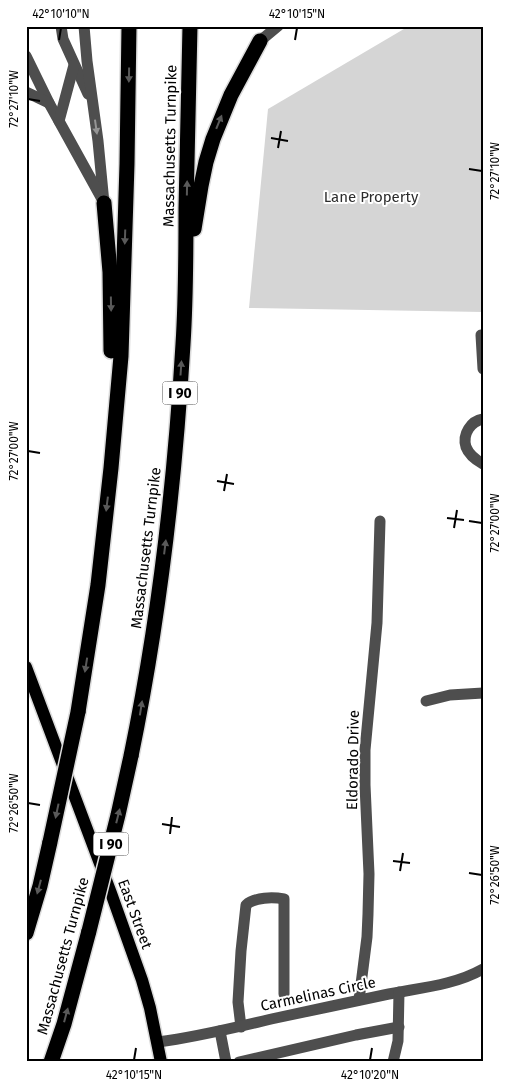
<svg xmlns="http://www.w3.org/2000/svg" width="509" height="1088" viewBox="0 0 509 1088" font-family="'Fira Sans',sans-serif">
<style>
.green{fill:#d5d5d5}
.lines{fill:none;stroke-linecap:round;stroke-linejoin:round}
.major-casing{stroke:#dbdbdb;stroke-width:15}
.highway-casing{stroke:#dbdbdb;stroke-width:18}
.minor{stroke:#4e4e4e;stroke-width:11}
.major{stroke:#000;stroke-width:12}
.highway{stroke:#000;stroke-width:15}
.highway-bridge-casing{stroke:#dbdbdb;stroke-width:18;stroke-linecap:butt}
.highway-bridge{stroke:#000;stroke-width:15}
.oneway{fill:#595959}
.oneway2{fill:#959595}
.ticks{fill:none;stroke:#000;stroke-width:2}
.labels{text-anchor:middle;stroke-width:4;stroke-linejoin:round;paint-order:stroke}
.shield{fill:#fff;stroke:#4c4c4c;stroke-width:1}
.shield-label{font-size:14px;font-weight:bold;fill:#000}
.street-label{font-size:15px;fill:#000;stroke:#fff}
.park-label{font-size:15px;fill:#2c2c2c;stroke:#fff}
.neatline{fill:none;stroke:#000;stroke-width:2}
.ticks-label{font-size:12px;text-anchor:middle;fill:#000}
</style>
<rect width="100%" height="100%" fill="#fff"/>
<polygon class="green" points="409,26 483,26 483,312 249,308 268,109"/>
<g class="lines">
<defs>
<polyline id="major" points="26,667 111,893 142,980 150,1008 161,1062"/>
<g id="highway">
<polyline points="104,203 110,272 111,351"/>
<polyline points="194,229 201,186 206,162 213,139 231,95 260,41"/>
<polyline points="78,712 98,585 111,468 121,356 127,164 129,26"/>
<path d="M131,756C159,620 175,482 183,344C186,298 186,253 186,208C187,147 189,87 190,26"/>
<polyline points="26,933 40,886 50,842"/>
<polyline points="51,1062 64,1024 89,931"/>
</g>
</defs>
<use href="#major" class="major-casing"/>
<use href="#highway" class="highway-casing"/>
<g class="minor">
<polyline points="61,26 63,39 88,94"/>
<polyline points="84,26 87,61 98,141 104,203"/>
<polyline points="260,41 278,26"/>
<polyline points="26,56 49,103 102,199"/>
<polyline points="26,92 49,103"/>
<polyline points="59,121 74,65"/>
<polyline points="481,335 483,369"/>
<path d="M483,419C471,421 462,434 466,447C469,455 476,460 483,464"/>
<polyline points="426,701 450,695 483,693"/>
<polyline points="359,1000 367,937 368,914 369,874 365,785 365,750 377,623 380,521"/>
<path d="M241,1027L238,1002L241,951L246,905C255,897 273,897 284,899V994"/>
<polyline points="220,1031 226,1062"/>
<path d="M158,1042C198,1037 237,1027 276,1018C312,1010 348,1003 384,995C417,988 453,986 483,969"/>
<polyline points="239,1062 356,1035 399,1027"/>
<polyline points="393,1062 398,1041 399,992"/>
</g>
<use href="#major" class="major"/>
<use href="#highway" class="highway"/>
<defs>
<g id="highway-bridge">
<polyline points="50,842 78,712"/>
<polyline points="89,931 118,815 131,756"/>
</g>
</defs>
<use href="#highway-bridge" class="highway-bridge-casing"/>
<use href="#highway-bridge" class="highway-bridge"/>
</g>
<defs><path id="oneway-solid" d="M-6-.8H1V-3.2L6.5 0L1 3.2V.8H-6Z" transform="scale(1.25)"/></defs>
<g class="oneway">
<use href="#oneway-solid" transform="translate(129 75) rotate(91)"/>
<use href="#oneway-solid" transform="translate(219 122) rotate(-68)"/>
<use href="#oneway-solid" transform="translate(187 188) rotate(-89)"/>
<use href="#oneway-solid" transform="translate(125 237) rotate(92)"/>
<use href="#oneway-solid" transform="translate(111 304) rotate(89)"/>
<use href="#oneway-solid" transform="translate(181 368) rotate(-86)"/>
<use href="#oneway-solid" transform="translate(107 504) rotate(97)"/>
<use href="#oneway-solid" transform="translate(165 547) rotate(-83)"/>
<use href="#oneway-solid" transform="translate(86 665) rotate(99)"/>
<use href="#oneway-solid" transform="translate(141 708) rotate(-81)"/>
<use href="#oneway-solid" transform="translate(57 811) rotate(102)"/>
<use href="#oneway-solid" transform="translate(118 816) rotate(-76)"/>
<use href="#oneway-solid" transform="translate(39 887) rotate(105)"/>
<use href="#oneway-solid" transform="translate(66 1015) rotate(-75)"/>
</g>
<use class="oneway2" href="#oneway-solid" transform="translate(96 127) rotate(82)"/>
<path class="ticks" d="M59,40L61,28M295,40L297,28M28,99L40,101M271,138L288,141M278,148L281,131M469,169L482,171M28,451L40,453M217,481L234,484M224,491L227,474M447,518L464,520M469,521L482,523M454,528L457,510M28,803L40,805M162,824L180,827M170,834L172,817M393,861L410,863M400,871L403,853M469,873L482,875M134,1060L136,1048M370,1060L372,1048"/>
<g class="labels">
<g class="shield">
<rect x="162.5" y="381.5" width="35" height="23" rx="4"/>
<rect x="93.5" y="832.5" width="35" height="23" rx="4"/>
</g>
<g class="shield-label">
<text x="180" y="398">I 90</text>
<text x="111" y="849">I 90</text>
</g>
<g class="street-label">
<text transform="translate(170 146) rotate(-89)" y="5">Massachusetts Turnpike</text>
<text transform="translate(146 548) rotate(-83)" y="5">Massachusetts Turnpike</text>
<text transform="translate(353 760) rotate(-89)" y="5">Eldorado Drive</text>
<text transform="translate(135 914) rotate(70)" y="5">East Street</text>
<text transform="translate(63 956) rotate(-75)" y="5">Massachusetts Turnpike</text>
<text transform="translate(318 994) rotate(-12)" y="5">Carmelinas Circle</text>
</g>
<g class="park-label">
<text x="371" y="202">Lane Property</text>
</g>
</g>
<rect width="509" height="1088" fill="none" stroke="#ffffff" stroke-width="55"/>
<rect x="28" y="28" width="454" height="1032" class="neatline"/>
<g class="ticks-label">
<text x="61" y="18">42°10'10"N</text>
<text x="297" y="18">42°10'15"N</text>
<text transform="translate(14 99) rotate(-90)" y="4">72°27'10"W</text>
<text transform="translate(495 171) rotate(-90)" y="4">72°27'10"W</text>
<text transform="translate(14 451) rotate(-90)" y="4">72°27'00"W</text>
<text transform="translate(495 523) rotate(-90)" y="4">72°27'00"W</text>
<text transform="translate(14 803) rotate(-90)" y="4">72°26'50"W</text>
<text transform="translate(495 875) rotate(-90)" y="4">72°26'50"W</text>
<text x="134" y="1079">42°10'15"N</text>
<text x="370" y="1079">42°10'20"N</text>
</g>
</svg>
